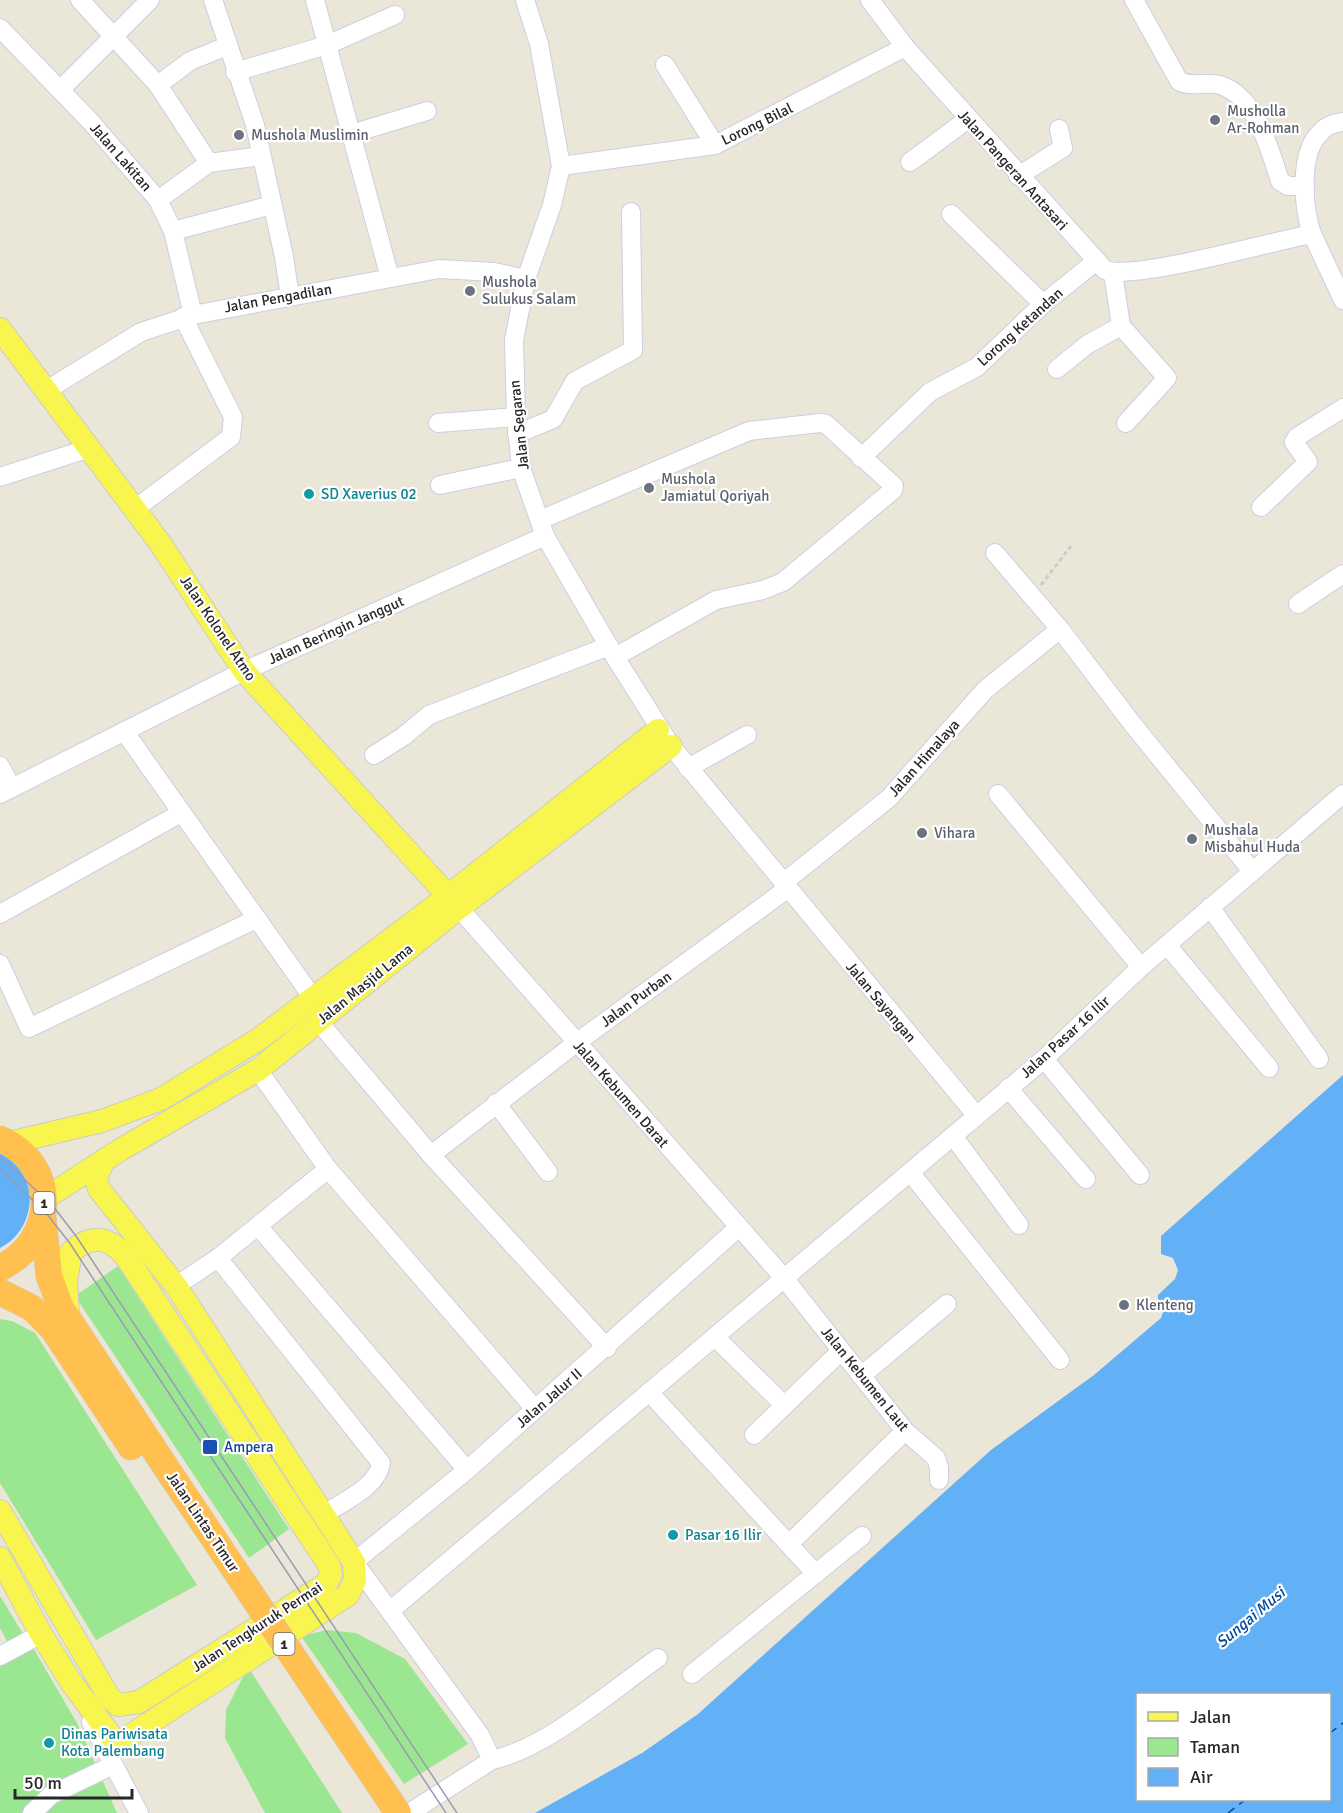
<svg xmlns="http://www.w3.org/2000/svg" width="1343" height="1813" viewBox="0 0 1343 1813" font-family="Signika,sans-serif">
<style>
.green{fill:#9be690}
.water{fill:#62b0f5;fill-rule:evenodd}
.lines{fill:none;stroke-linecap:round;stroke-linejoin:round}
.ferry{stroke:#05499e;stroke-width:1.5;stroke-dasharray:8 6;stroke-linecap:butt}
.minor-casing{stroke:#cdcde2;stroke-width:20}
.major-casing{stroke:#cbcbcb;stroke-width:24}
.highway-casing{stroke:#cbcbcb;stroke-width:27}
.path{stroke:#cbcbcb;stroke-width:3;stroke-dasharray:4.5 3;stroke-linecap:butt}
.minor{stroke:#fff;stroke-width:18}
.major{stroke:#f9f54f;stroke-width:22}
.highway{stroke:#ffc04f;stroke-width:26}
.tram{stroke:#9c9ab3;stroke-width:1.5}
.highway-bridge-casing{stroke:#cbcbcb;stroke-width:27;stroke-linecap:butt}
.highway-bridge{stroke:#ffc04f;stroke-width:26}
.worship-dot{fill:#6b7280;stroke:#fff;stroke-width:2}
.culture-dot{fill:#0f9aa8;stroke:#fff;stroke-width:2}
.transit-dot{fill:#1a4fb4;stroke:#fff;stroke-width:2}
.labels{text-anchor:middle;stroke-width:4.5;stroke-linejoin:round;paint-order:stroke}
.shield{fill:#fff;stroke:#686868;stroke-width:1.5}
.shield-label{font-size:14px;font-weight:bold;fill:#272727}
.worship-label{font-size:15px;fill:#5b616d;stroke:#fff;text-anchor:start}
.street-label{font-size:15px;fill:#272727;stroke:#fff}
.culture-label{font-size:15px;fill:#0d838f;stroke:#fff;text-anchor:start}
.transit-label{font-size:15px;fill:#164399;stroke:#fff;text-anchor:start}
.water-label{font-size:16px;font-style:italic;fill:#05499e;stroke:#fff}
</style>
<rect width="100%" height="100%" fill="#ebe7d8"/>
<g class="green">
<polygon points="118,1266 289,1529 249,1558 75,1296"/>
<polygon points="0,1319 12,1321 35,1333 197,1585 96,1640 0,1483"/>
<polygon points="0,1596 23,1634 8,1643 0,1628"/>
<polygon points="327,1630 356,1633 405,1659 468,1744 404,1784 301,1636"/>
<polygon points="32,1646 77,1723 117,1813 0,1813 0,1662"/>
<polygon points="248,1667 342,1813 265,1813 225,1738 226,1710"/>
</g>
<g class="water">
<path d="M1343,1075V1813H535L642,1753L698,1714L991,1450L1094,1375L1161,1318L1163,1312L1158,1303V1295L1175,1279L1178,1270L1173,1258L1161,1254V1236ZM1330,1694V1800H1138V1694Z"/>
<path d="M0,1152C40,1171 39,1228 0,1248Z"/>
</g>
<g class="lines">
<g class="ferry">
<polyline points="1330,1733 1343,1723"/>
<polyline points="1228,1813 1245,1800"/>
</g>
<defs>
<g id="minor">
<polyline points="80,0 158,85 209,163"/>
<polyline points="213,0 255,125 284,257 290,296"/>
<polyline points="315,0 390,278"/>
<polyline points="525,0 539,44 561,166 552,205 526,279 514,340 516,417 521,468 545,536 615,657 671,746 976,1115"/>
<path d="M870,0L905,47L1105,270C1133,281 1273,241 1312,234L1343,300"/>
<path d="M1134,0L1179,81C1191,88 1207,81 1220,85C1256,96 1270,150 1280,181L1288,186H1305"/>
<polyline points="0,28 90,121 158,200 173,231 193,315"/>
<polyline points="665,65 715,145"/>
<polyline points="235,72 327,45 395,15"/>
<polyline points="158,85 190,61 227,46"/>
<polyline points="60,90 150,0"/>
<polyline points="351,134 427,111"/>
<polyline points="910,162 968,119"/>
<polyline points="561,166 715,145 905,47"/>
<polyline points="1018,176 1063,148 1059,129"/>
<polyline points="158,200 209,163 261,156"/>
<polyline points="951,214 1043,304"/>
<polyline points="173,231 272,205"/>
<path d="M1312,234C1303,207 1298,151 1322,131C1327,125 1336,123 1343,122"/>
<polyline points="1113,273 1121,326 1167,378 1126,423"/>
<polyline points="1057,369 1088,344 1121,326"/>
<polyline points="47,390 141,332 193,315 439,269 494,272 526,279"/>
<polyline points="438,423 516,417"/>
<polyline points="517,434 553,419 575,381 633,350 631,212"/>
<polyline points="861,458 930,392 977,367 1043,304 1095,262"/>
<polyline points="0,477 90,448"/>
<polyline points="440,485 521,468"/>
<polyline points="1261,507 1308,462 1294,442 1297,437 1343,408"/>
<polyline points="135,509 231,437 233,417 183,317"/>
<polyline points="540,520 749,431 820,423 826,424 894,486 893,490 783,582 763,590 716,600 615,657"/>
<polyline points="995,553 1060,629 1134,726 1252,871"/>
<polyline points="1298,604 1343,574"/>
<polyline points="124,731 313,998"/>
<polyline points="374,755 404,736 429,715 609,646"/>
<polyline points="0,766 12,788"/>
<polyline points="688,768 747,735"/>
<polyline points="0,794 244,671 545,536"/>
<polyline points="998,794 1141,967"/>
<polyline points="783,883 889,798 985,690 1060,629"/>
<polyline points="1210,907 1319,1059"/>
<polyline points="459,908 784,1278 905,1431 936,1458 939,1468 939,1480"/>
<polyline points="0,914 181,813"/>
<polyline points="1167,945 1269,1068"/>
<polyline points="0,964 29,1028 256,919"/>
<polyline points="318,1021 431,1155 607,1348"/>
<polyline points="1044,1059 1140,1175"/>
<polyline points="258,1070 328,1169 535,1409"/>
<polyline points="1008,1088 1086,1179"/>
<polyline points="496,1103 548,1172"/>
<polyline points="953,1136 1019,1225"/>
<polyline points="431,1155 576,1043 787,889"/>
<polyline points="910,1172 1060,1360"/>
<polyline points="258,1226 467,1470"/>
<path d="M218,1258L381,1463C378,1487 342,1502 323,1515"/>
<polyline points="176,1286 218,1258 328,1169"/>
<polyline points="715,1337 784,1405"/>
<polyline points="861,1376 947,1304"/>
<polyline points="649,1392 816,1574"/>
<polyline points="754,1435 841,1351"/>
<polyline points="790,1543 905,1431"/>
<polyline points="391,1610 1044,1059 1141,967 1343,794"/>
<polyline points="0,1656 41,1634"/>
<polyline points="692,1674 862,1536"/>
<polyline points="91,1722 139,1813"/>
<path d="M492,1760C547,1748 611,1691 658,1658"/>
<polyline points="32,1813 51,1795 113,1765"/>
<polyline points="409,1813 492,1760 480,1735 354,1562 467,1470 739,1227"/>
</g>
<g id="major">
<polyline points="0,329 160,543 244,671 458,907"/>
<polyline points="9,1143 102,1121 161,1099 259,1039 448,896 658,730"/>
<polyline points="44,1199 120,1150 258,1070 459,908 671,746"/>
<path d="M0,1511L109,1697L118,1705L139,1702L326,1584L331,1574L329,1565L131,1264C115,1240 96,1230 71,1252L66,1282L68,1315"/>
<polyline points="0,1558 41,1634 71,1682 117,1744 348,1595 355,1580 354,1562 176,1286 99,1189 96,1178 104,1160"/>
</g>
<g id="highway">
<path d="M0,1139C60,1164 57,1241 0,1268"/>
<polyline points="43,1217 49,1276 61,1308 171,1475"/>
<polyline points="0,1292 32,1308 53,1329 131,1447"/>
</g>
</defs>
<use href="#minor" class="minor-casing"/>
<use href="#major" class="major-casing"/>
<use href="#highway" class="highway-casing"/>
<polyline class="path" points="1041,585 1071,546"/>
<use href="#minor" class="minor"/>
<use href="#major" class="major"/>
<use href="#highway" class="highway"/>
<g class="tram">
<polyline points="0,1157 53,1206 76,1236 457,1813"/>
<polyline points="0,1169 46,1213 69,1242 446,1813"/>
</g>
<defs>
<polyline id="highway-bridge" points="171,1475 398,1813"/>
</defs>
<use href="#highway-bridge" class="highway-bridge-casing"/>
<use href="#highway-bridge" class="highway-bridge"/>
</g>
<g class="worship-dot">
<circle cx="1215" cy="120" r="6"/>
<circle cx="239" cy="135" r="6"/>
<circle cx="470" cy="291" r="6"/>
<circle cx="649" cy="488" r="6"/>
<circle cx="922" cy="833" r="6"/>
<circle cx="1192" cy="839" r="6"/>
<circle cx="1124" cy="1305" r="6"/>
</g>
<g class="culture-dot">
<circle cx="309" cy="494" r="6"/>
<circle cx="673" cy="1535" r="6"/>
<circle cx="49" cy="1743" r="6"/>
</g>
<rect class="transit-dot" x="202" y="1439" width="16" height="16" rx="3"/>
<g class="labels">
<g class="shield">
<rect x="33.5" y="1192" width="21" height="22" rx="4.5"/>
<rect x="273.5" y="1633" width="21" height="22" rx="4.5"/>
</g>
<g class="shield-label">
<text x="44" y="1208">1</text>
<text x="284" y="1649">1</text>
</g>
<g class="worship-label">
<text x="1227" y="116">Musholla<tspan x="1227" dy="17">Ar-Rohman</tspan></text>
<text x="251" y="140">Mushola Muslimin</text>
<text x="482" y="287">Mushola<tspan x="482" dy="17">Sulukus Salam</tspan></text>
<text x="661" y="484">Mushola<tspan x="661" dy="17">Jamiatul Qoriyah</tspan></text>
<text x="1204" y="835">Mushala<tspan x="1204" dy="17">Misbahul Huda</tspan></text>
<text x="934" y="838">Vihara</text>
<text x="1136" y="1310">Klenteng</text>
</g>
<g class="street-label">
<text transform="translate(757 124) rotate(-26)" y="5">Lorong Bilal</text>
<text transform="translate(121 157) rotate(49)" y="5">Jalan Lakitan</text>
<text transform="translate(1013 170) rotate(48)" y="5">Jalan Pangeran Antasari</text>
<text transform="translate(278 298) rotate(-10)" y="5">Jalan Pengadilan</text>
<text transform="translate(1020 327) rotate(-42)" y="5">Lorong Ketandan</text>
<text transform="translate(519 425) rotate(-96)" y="5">Jalan Segaran</text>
<text transform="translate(218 628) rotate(56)" y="5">Jalan Kolonel Atmo</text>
<text transform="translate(336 630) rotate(-24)" y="5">Jalan Beringin Janggut</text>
<text transform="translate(924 758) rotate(-48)" y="5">Jalan Himalaya</text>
<text transform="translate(365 984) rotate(-39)" y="5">Jalan Masjid Lama</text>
<text transform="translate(636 999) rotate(-36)" y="5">Jalan Purban</text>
<text transform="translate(881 1002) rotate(50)" y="5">Jalan Sayangan</text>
<text transform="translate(1065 1037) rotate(-42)" y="5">Jalan Pasar 16 Ilir</text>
<text transform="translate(621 1094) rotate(49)" y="5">Jalan Kebumen Darat</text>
<text transform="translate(865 1379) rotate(51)" y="5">Jalan Kebumen Laut</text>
<text transform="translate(549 1398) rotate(-41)" y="5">Jalan Jalur II</text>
<text transform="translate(203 1522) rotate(56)" y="5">Jalan Lintas Timur</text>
<text transform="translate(257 1627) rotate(-33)" y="5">Jalan Tengkuruk Permai</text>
</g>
<g class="culture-label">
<text x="321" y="499">SD Xaverius 02</text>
<text x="685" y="1540">Pasar 16 Ilir</text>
<text x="61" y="1739">Dinas Pariwisata<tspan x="61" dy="17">Kota Palembang</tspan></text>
</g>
<g class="transit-label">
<text x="224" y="1452">Ampera</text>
</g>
<g class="water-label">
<text transform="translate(1250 1617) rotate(-40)" y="6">Sungai Musi</text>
</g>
</g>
<rect x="1136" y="1693" width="195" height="108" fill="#ffffff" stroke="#a9a9a9" stroke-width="1.5"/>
<rect x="1148" y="1712" width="30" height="9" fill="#f9f54f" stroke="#a9a9a9" stroke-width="1.5"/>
<text x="1190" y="1723" font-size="18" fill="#272727">Jalan</text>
<rect x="1148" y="1738" width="30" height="18" fill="#9be690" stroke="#a9a9a9" stroke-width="1.5"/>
<text x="1190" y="1753" font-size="18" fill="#272727">Taman</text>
<rect x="1148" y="1768" width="30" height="18" fill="#62b0f5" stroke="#a9a9a9" stroke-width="1.5"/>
<text x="1190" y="1783" font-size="18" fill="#272727">Air</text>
<path d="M15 1789v9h117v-9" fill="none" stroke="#272727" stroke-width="3"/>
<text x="24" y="1789" font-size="18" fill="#272727" stroke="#ffffff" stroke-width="4.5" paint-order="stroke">50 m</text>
</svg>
